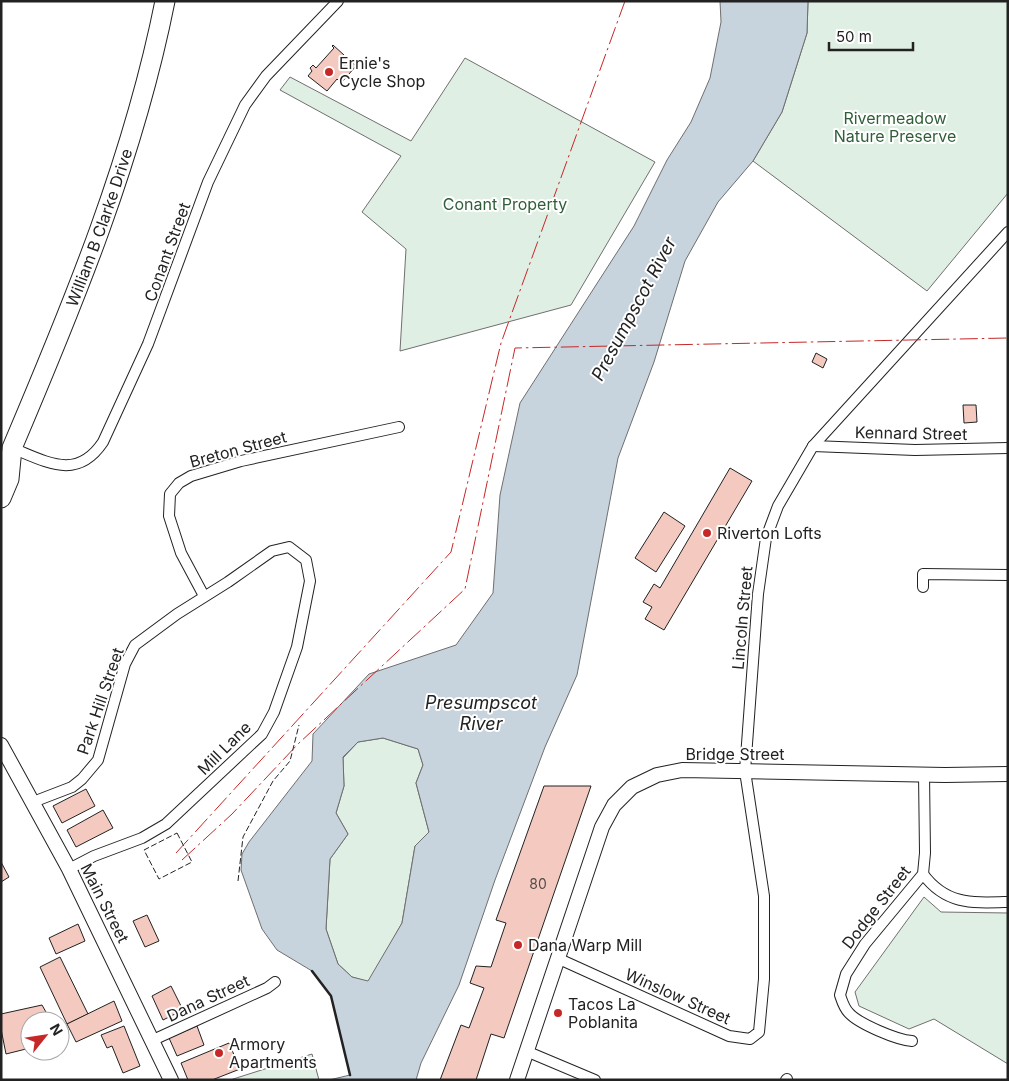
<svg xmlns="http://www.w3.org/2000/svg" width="1009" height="1081" viewBox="0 0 1009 1081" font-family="Inter,sans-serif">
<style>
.green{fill:#e0efe3;stroke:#6f6f6f}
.water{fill:#c7d3dd;stroke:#6f6f6f;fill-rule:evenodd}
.building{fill:#f3c9c0;stroke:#222}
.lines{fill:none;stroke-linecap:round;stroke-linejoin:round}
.street-casing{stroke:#222;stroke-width:12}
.secondary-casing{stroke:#222;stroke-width:16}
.highway-casing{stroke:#222;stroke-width:21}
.street{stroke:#fff;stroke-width:10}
.secondary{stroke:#fff;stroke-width:14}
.highway{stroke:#fff;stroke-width:19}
.fence{stroke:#222;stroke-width:1;stroke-dasharray:6 2.5;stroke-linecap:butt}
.wall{stroke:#222;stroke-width:2.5}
.power{stroke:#c62828;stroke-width:1;stroke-dasharray:18 4 2.5 4;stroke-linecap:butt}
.poi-dot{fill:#c62828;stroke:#fff;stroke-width:2}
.labels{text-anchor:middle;stroke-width:4;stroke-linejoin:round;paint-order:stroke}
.number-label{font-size:14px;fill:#564c4a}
.poi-label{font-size:16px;fill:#222;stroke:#fff;text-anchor:start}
.park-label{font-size:16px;fill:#2f5e38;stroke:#fff}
.street-label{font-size:16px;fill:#222;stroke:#fff}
.water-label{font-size:18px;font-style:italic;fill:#222;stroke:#fff}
</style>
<rect width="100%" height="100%" fill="#fff"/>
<g class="green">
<polygon points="808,1 1008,1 1008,193 927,291 753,161 782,112 807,33"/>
<polygon points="465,58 655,162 571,305 400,351 406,249 362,212 401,156 280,90 290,77 411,141"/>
<polygon points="383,738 418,749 423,765 416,783 429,832 415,846 402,923 369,982 352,977 338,964 326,929 330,859 348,834 336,813 344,786 343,758 358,742"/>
<polygon points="924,897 941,912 1008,913 1008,1064 934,1019 909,1029 859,1006 855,992"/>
<polygon points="312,1054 319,1080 230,1080"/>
</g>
<path class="water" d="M720,1H808L807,33L782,112L753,161L718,202L685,261L654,362L618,458L577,675L545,747L495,880L459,985L421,1063L416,1080H329L350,1075L331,996L312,971L277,950L262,929L241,870L242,854L249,842L312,761L313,734L369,674L456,645L493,593L500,495L520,403L634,226L667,160L691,122L710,78L721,22ZM383,738L418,749L423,765L416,783L429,832L415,846L402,923L368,981L352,977L338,964L326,929L330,859L348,834L336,813L344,786L343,757L358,742Z"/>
<g class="building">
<polygon points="333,45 356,66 341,83 337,79 327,91 308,76 312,71 310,68 313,65 316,68 334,48 332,46"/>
<polygon points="816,353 827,359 823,368 812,362"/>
<polygon points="963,405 976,405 977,422 964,423"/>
<polygon points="730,468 752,481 664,630 645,619 652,607 643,602 654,584 660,588"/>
<polygon points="664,512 685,526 656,572 635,558"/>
<polygon points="544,786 591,786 504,1038 491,1034 476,1080 440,1080 461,1025 469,1028 484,988 470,983 476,966 491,967 506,923 496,920"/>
<polygon points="86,789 95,806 62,823 53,806"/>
<polygon points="103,810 113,828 76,847 67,830"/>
<polygon points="1,862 9,877 1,882"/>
<polygon points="147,915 159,941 145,947 133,921"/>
<polygon points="78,924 85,941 56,954 49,938"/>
<polygon points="60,957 88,1014 67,1024 40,967"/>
<polygon points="171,986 183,1010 163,1020 152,996"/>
<polygon points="114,1001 122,1021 76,1042 67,1024"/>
<polygon points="42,1005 51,1021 30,1021 30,1048 6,1054 1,1029 1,1014"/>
<polygon points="124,1026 140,1066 123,1073 112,1046 107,1048 101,1035"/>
<polygon points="197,1026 204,1045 177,1056 169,1038"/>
<polygon points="229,1043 240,1069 212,1080 188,1080 181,1063"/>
</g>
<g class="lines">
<defs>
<g id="street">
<polyline points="813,446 915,450 1008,448"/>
<path d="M12,448C47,462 77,481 103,442L148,344L208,182L245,105L266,76L338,1"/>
<polyline points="923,587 923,574 1008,575"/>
<polyline points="204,596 181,553 169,516 170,494 179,483 191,476 241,461 399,427"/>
<polyline points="33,802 72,787 82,779 98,760 125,664 135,645 177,614 228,582 272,551 289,547 306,560 310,581 297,647 274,712 262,734 166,824 142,838 94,856 69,869"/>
<path d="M923,874C946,905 972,903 1008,902"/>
<polyline points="557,958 729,1036 750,1039 759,1032 764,979 764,896 745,771 758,594 766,538 778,506 813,446 1008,232"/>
<polyline points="153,1040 267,988 275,982"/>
<path d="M912,1041C897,1040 859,1024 849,1013C844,1008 842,1001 840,995L846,974L865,944L923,874L925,853L924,774"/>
<polyline points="526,1051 595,1080"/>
<polyline points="786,1080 787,1079"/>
</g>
<g id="secondary">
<polyline points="1,745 69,869 171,1080"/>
<polyline points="517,1080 602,827 614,805 632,787 657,775 682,770 945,775 1008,774"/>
</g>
<g id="highway">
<path id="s1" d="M1,498L9,479L12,448C74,302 134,157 165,1"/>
</g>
</defs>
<use href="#street" class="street-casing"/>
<use href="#secondary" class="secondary-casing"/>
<use href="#highway" class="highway-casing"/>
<use href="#street" class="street"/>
<use href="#secondary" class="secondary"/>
<use href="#highway" class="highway"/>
<g class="fence">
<polygon points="177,833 192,862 159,879 144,850"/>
<polyline points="238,881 243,837 273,781 290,761 299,725"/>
</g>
<polyline class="wall" points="312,971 331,996 350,1075"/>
<g class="power">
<polyline points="176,853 451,552 501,343 625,1"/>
<polyline points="182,860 232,814 298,744 465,589 515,348 1008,338"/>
</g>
</g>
<g class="poi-dot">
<circle cx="329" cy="72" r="5"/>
<circle cx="707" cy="533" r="5"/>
<circle cx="518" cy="945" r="5"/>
<circle cx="558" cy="1013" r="5"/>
<circle cx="219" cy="1053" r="5"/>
</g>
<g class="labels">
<g class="number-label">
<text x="538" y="889">80</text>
</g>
<g class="poi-label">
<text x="339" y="69">Ernie's<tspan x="339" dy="18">Cycle Shop</tspan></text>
<text x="717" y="539">Riverton Lofts</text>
<text x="528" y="951">Dana Warp Mill</text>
<text x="568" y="1010">Tacos La<tspan x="568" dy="18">Poblanita</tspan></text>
<text x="229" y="1050">Armory<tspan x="229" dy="18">Apartments</tspan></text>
</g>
<g class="park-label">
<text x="895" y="124">Rivermeadow<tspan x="895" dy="18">Nature Preserve</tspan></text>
<text x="505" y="210">Conant Property</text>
</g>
<g class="street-label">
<text dy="6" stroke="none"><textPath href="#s1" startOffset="289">William B Clarke Drive</textPath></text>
<text transform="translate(167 252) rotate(-70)" y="6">Conant Street</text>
<text transform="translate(911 433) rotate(1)" y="6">Kennard Street</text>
<text transform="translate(238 449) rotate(-15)" y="6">Breton Street</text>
<text transform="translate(742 618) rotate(-85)" y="6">Lincoln Street</text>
<text transform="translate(100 701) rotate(-71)" y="6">Park Hill Street</text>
<text transform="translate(224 748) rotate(-45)" y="6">Mill Lane</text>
<text x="735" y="760">Bridge Street</text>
<text transform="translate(105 903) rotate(63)" y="6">Main Street</text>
<text transform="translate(876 907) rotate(-52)" y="6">Dodge Street</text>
<text transform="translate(678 996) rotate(24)" y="6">Winslow Street</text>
<text transform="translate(208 998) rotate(-25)" y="6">Dana Street</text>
</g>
<g class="water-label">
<text transform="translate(634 309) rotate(-62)" y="6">Presumpscot River</text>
<text x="481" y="709">Presumpscot<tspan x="481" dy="21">River</tspan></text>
</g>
</g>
<rect width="1009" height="1081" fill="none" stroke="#222222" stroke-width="5"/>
<g transform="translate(45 1036) rotate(60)"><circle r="24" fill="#ffffff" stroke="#a7a7a7"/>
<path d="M0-4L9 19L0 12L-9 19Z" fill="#c62828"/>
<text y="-8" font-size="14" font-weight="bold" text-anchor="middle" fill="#222222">N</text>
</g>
<path d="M829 42v8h84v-8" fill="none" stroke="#222222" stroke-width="2.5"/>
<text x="836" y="42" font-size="15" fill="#222222" stroke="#ffffff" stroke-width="4" paint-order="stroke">50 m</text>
</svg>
